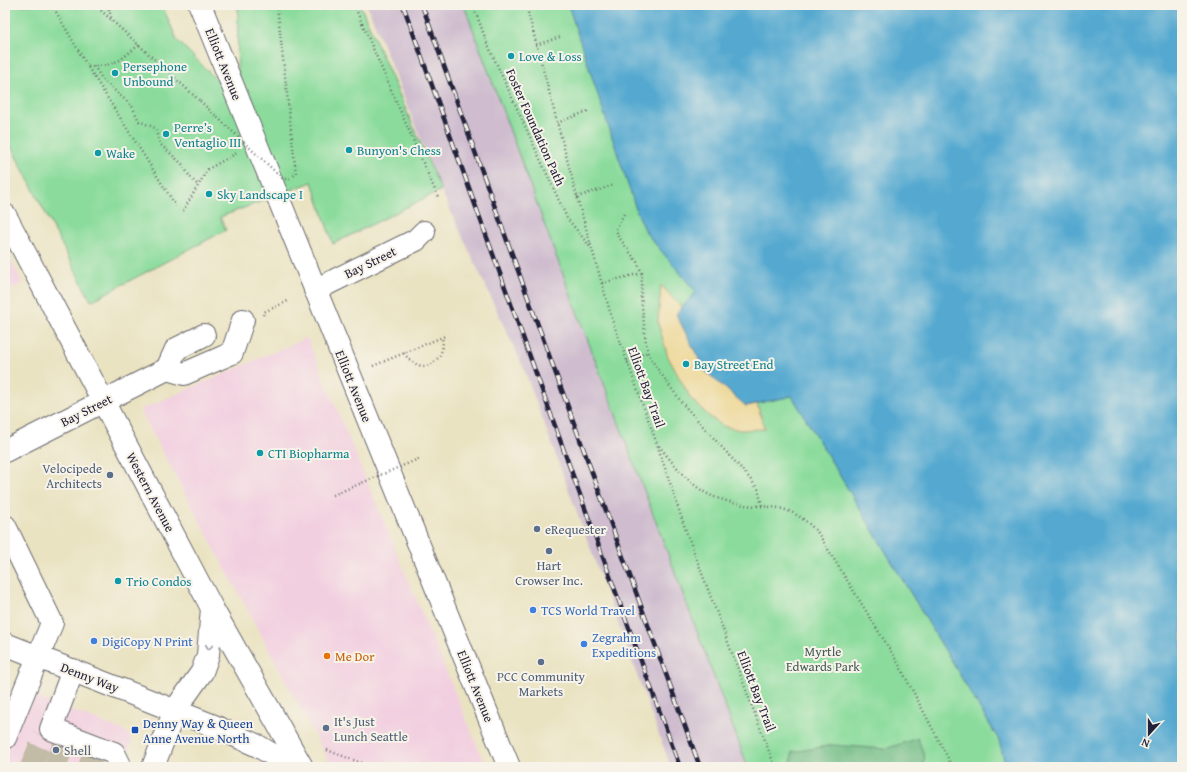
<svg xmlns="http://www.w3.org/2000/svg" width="1187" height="772" viewBox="0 0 1187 772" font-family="'Gentium Book Plus',serif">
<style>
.built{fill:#f2cfe0}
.industrial{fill:#cfbdcf}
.green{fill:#8bdc9c;stroke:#567f6c}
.forest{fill:#70bc84;stroke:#496f60}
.sand{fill:#eeda9e;stroke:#887e6c}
.water{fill:#54a9d0;stroke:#3b6686}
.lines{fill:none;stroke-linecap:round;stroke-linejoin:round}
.minor-tunnel{stroke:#c2bca7;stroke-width:22;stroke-dasharray:22 11;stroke-linecap:butt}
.minor-casing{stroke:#68666a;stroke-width:24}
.major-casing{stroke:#68666a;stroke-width:24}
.path{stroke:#68666a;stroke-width:2.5;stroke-dasharray:1 3;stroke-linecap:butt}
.minor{stroke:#fff;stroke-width:22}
.major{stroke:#fff;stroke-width:22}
.rail-casing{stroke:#22223b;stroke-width:4.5}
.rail{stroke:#f7f3e8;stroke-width:3;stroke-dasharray:9;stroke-linecap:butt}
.path-bridge{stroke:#68666a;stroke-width:2.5;stroke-dasharray:1 3;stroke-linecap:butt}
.oneway{stroke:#9c9ca7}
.culture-dot{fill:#0f9aa8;stroke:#f7f3e8;stroke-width:1.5}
.service-dot{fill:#5c6f8a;stroke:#f7f3e8;stroke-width:1.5}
.shop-dot{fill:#3f7fe0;stroke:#f7f3e8;stroke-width:1.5}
.food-dot{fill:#e8710a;stroke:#f7f3e8;stroke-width:1.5}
.transit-dot{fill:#1a4fb4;stroke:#f7f3e8;stroke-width:1.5}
.labels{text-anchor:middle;stroke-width:4;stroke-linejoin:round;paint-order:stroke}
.culture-label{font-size:13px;fill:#0d838f;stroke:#f7f3e8;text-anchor:start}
.street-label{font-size:13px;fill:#22223b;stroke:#f7f3e8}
.service-label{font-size:13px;fill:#4e5e75;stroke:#f7f3e8;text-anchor:start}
.shop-label{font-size:13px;fill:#366cbe;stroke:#f7f3e8;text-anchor:start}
.park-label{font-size:13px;fill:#425a58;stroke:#f7f3e8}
.food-label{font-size:13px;fill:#c56008;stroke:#f7f3e8;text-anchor:start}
.transit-label{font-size:13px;fill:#164399;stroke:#f7f3e8;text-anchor:start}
</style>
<rect width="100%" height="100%" fill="#f7f3e8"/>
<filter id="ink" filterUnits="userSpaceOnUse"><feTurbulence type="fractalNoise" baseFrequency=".025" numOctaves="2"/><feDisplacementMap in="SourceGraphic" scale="8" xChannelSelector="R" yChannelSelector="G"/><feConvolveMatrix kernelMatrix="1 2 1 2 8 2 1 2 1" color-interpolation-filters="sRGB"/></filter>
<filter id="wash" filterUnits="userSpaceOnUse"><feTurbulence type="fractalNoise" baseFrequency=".012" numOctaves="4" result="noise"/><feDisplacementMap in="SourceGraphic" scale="16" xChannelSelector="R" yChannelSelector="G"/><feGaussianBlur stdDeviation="0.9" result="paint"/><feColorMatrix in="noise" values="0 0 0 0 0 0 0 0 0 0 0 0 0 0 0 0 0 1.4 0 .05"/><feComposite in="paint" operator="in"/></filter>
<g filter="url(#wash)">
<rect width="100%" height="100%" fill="#eae3c2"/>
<g class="built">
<polygon points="5,249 23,283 5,293"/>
<polygon points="307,338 376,503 486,767 332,767 140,410"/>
<polygon points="26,693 127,732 132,741 122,767 5,767 5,746"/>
</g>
<polygon class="industrial" points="367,5 464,5 552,245 748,767 671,767 524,369 441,190"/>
<g class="green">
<polygon points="5,5 162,5 177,40 237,100 238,5 360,5 441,190 333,244 312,182 220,217 226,230 91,301 5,135"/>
<polygon points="464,5 568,5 637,212 647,234 697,292 746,406 792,396 999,740 1006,767 748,767 552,245"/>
</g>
<polygon class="forest" points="918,738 925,758 921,767 791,767 792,752 833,745 885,749"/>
<polygon class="sand" points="661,285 682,308 676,314 746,406 757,404 765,429 740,430 723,426 710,417 691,399 668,357 658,323"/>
<polygon class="water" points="568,5 1182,5 1182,767 1006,767 999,740 792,396 746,406 705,371 676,314 696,292 647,234 637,212"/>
</g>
<g filter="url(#ink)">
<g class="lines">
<g class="minor-tunnel">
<polyline points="31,767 44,736"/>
<polyline points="55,767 64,744"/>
<polyline points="89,767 93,756"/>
</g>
<defs>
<g id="minor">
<polyline points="315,290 416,240 424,232"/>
<polyline points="167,369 184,374 232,353 243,320"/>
<polyline points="167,369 176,349 204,335"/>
<polyline points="5,451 167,369"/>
<polyline points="5,526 52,623 5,738"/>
<polyline points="73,670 51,729 114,753 119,763 118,767"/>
</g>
<g id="major">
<polyline points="200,5 509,767"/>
<polyline points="5,215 212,608 302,767"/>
<polyline points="5,644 214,726 258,746 293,767"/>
<polyline points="153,767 175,710 202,672 208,655 212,608"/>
</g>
</defs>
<use href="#minor" class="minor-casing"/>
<use href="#major" class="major-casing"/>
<g class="path">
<polyline points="52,5 88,67 176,206"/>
<polyline points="95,5 200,101"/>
<polyline points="108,5 112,21"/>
<polyline points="277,5 296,174 292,177"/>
<polyline points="354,5 438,197"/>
<polyline points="473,5 487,43 567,218 591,248"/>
<polyline points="526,5 577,197 613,322 657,444 686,531 775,767"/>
<polyline points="536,45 560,37"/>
<polyline points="94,66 103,80 132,106 139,121 155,128 160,144 182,164 190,177 198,185"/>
<polyline points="88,67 107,65 120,60 139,45"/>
<polyline points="557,123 588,111"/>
<polyline points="577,197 614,185"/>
<polyline points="183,211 208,169 237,153"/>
<polyline points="624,214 616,229 618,236 637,262 642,273 641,297 646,343 648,352 654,364 682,403 747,475 758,489 762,506"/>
<polyline points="602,283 642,273"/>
<polyline points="263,315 264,312 290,300"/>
<path d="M404,353C412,365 427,372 437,359C442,353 444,345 442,338"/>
<polyline points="627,361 648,352"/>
<polyline points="373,366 445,336"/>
<path d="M659,446C672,462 692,488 712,496C719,499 736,504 744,505C761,507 779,505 795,514C804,519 811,525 818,533L898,663L948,758L952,767"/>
<polyline points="327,750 372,767"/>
</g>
<use href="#minor" class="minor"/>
<use href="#major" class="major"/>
<defs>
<g id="rail">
<polyline points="403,5 572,473 680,767"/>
<polyline points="422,5 505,235 700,767"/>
</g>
</defs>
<use href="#rail" class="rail-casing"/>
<use href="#rail" class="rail"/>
<g class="path-bridge">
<polyline points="200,101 283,179 291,179"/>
<polyline points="333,495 421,458"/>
</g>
</g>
<defs><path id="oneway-chevron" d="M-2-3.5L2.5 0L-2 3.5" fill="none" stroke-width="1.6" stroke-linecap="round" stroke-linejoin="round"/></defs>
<use class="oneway" href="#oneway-chevron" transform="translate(209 647) rotate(95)"/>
</g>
<g class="culture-dot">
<circle cx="511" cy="56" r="4"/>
<circle cx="115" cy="73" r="4"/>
<circle cx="166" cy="134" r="4"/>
<circle cx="349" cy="150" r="4"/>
<circle cx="98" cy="153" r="4"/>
<circle cx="209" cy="194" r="4"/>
<circle cx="686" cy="364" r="4"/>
<circle cx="260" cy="453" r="4"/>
<circle cx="118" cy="581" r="4"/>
</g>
<g class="service-dot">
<circle cx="110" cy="475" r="4"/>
<circle cx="537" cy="529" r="4"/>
<circle cx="549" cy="551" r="4"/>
<circle cx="541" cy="662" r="4"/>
<circle cx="326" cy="728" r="4"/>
<circle cx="56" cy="750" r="4"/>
</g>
<g class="shop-dot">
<circle cx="533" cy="610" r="4"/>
<circle cx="94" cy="641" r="4"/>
<circle cx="584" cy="644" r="4"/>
</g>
<circle class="food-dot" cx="327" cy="656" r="4"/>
<rect class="transit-dot" x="131" y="726" width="8" height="8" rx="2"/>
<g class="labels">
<g class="culture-label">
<text x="519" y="61">Love &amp; Loss</text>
<text x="123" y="71">Persephone<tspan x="123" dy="15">Unbound</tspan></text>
<text x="174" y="132">Perre’s<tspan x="174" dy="15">Ventaglio III</tspan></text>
<text x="357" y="155">Bunyon's Chess</text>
<text x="106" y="158">Wake</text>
<text x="217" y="199">Sky Landscape I</text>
<text x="694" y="369">Bay Street End</text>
<text x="268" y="458">CTI Biopharma</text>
<text x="126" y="586">Trio Condos</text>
</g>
<g class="street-label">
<text transform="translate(224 64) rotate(68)" y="5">Elliott Avenue</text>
<text transform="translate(536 127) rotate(66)" y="5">Foster Foundation Path</text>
<text transform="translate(370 262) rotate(-26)" y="5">Bay Street</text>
<text transform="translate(354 386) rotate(68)" y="5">Elliott Avenue</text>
<text transform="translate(647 387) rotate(70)" y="5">Elliott Bay Trail</text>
<text transform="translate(86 410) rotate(-27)" y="5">Bay Street</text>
<text transform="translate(151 492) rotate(62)" y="5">Western Avenue</text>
<text transform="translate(90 677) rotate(21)" y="5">Denny Way</text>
<text transform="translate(476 686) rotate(68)" y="5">Elliott Avenue</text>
<text transform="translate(757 691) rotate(69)" y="5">Elliott Bay Trail</text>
</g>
<g class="service-label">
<text x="102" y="473" text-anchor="end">Velocipede<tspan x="102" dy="15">Architects</tspan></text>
<text x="545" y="534">eRequester</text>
<text x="549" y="570" text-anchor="middle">Hart<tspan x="549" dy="15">Crowser Inc.</tspan></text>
<text x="541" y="681" text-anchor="middle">PCC Community<tspan x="541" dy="15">Markets</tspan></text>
<text x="334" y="726">It's Just<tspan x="334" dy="15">Lunch Seattle</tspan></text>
<text x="64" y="755">Shell</text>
</g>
<g class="shop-label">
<text x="541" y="615">TCS World Travel</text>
<text x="592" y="642">Zegrahm<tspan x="592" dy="15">Expeditions</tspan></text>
<text x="102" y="646">DigiCopy N Print</text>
</g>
<g class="park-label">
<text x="823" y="656">Myrtle<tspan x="823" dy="15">Edwards Park</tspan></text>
</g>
<g class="food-label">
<text x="335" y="661">Me Dor</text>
</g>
<g class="transit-label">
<text x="143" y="728">Denny Way &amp; Queen<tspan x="143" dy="15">Anne Avenue North</tspan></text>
</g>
</g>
<rect width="1187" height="772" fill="none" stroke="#f7f3e8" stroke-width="20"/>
<g transform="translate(1149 734) rotate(201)" stroke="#f7f3e8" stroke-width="3" paint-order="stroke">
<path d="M0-3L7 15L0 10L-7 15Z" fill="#22223b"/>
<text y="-6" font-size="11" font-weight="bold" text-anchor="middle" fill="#22223b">N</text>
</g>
</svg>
